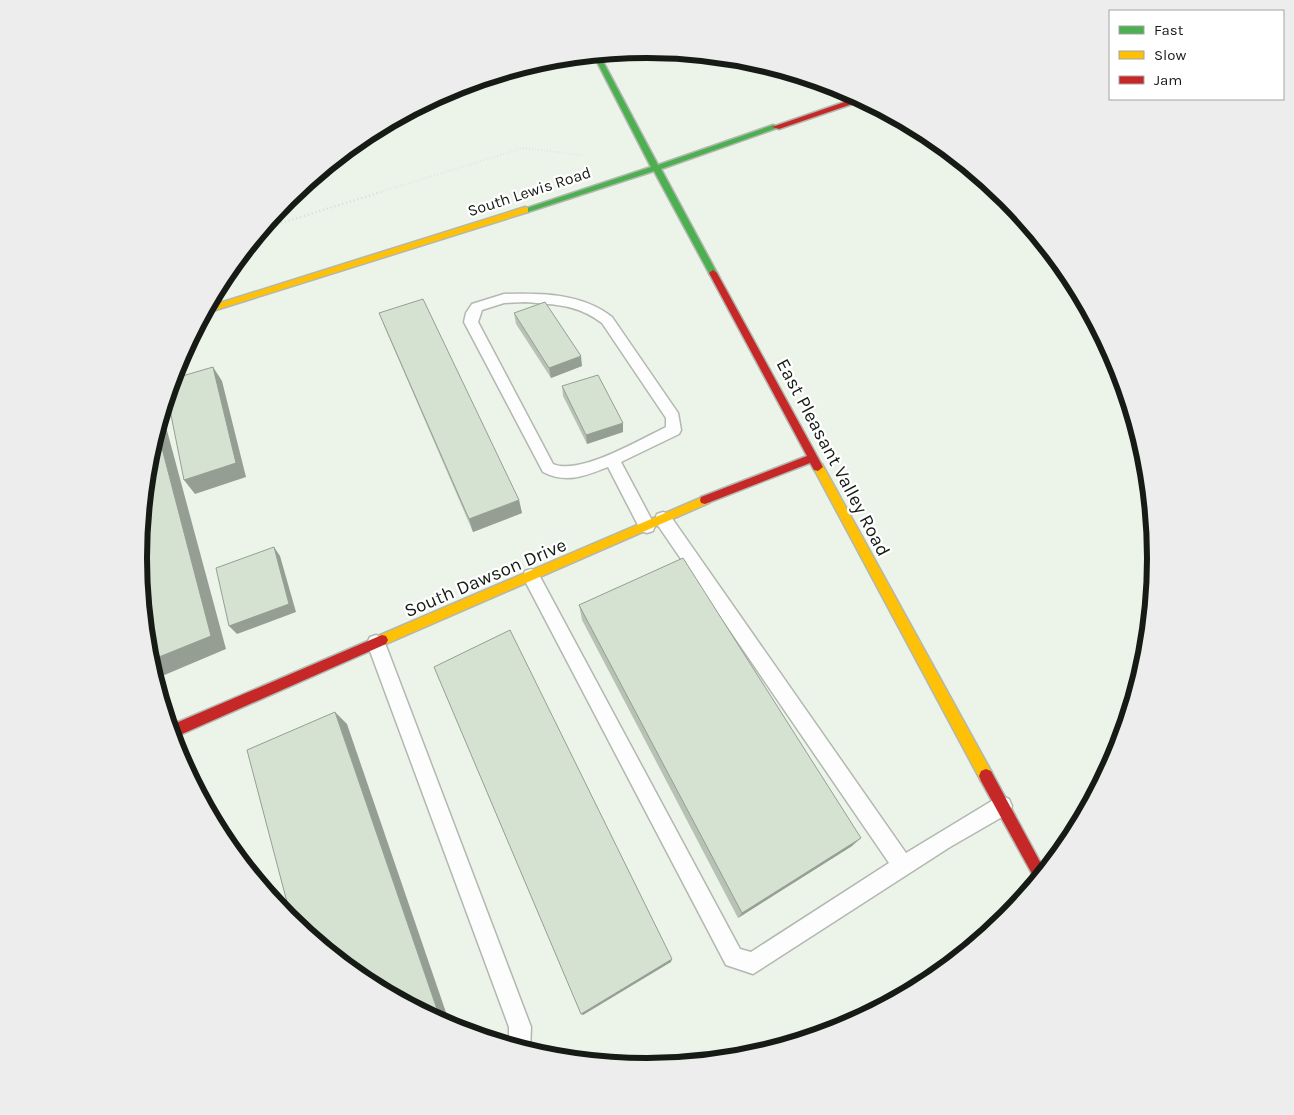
<svg xmlns="http://www.w3.org/2000/svg" width="1294" height="1115" viewBox="0 0 1294 1115" font-family="Karla,sans-serif">
<style>
.lines{fill:none;stroke-linecap:round;stroke-linejoin:round}
.lane-casing{stroke:#b2b8b0;stroke-width:3}
.fast-casing{stroke:#b2b8b0;stroke-width:3}
.slow-casing{stroke:#b2b8b0;stroke-width:3}
.jam-casing{stroke:#b2b8b0;stroke-width:3}
.path-far1{stroke:#d8dbd8;stroke-width:2;stroke-dasharray:0.5 2.5;stroke-linecap:butt}
.path{stroke:#d8dbd8;stroke-width:2.5;stroke-dasharray:1 3;stroke-linecap:butt}
.lane{fill:#fcfdfc;fill-rule:evenodd}
.fast{fill:#4caf50;fill-rule:evenodd}
.slow{fill:#ffc107;fill-rule:evenodd}
.jam{fill:#c62828;fill-rule:evenodd}
.wall{fill:#b7c2b4}
.shaded-wall{fill:#959e92}
.building{fill:#d5e2d1;stroke:#959e92}
.labels{text-anchor:middle;stroke-width:4.5;stroke-linejoin:round;paint-order:stroke}
.far-street-label{font-size:16px;fill:#161b15;stroke:#fff}
.street-label{font-size:19px;fill:#161b15;stroke:#fff}
.rim{fill:none;stroke:#161b15;stroke-width:6}
</style>
<rect width="100%" height="100%" fill="#ecf4ea"/>
<g class="lines">
<defs>
<g id="lane">
<path d="M504,294C541,293 582,293 612,317L678,413L681,430L679,434L621,462L655,526L653,531L647,533L641,531L608,467C585,476 566,484 543,472L464,322L466,313L472,304ZM526,302C556,305 577,304 602,323L666,418V427C641,439 579,476 553,464L478,322L482,310L504,303Z"/>
<polygon points="663,512 669,514 906,853 995,799 1002,796 1009,799 1012,806 1009,813 950,847 753,974 726,965 525,581 523,576 525,571 531,569 537,571 740,949 751,952 889,863 657,524 655,519 657,514"/>
<polygon points="376,635 382,637 385,643 531,1027 530,1051 509,1045 509,1027 367,643 370,637"/>
</g>
<polygon id="fast" points="593,54 599,54 658,165 773,125 780,127 661,169 717,273 716,275 710,275 709,273 654,171 528,212 522,212 521,210 651,167"/>
<g id="slow">
<polygon points="525,207 528,208 528,212 203,314 207,307"/>
<polygon points="818,463 822,464 991,771 993,776 991,781 986,783 981,781 813,467"/>
<polygon points="705,496 709,497 710,500 709,503 386,644 382,645 378,644 376,640 378,636"/>
</g>
<g id="jam">
<polygon points="859,97 864,100 779,129 772,127"/>
<polygon points="713,270 717,273 823,467 818,471 814,470 810,463 705,504 701,503 700,500 701,497 807,456 709,273"/>
<polygon points="382,635 386,636 388,640 386,644 173,738 169,726"/>
<polygon points="986,769 991,771 1045,871 1036,881 981,781 979,776 981,771"/>
</g>
</defs>
<use href="#lane" class="lane-casing"/>
<use href="#fast" class="fast-casing"/>
<use href="#slow" class="slow-casing"/>
<use href="#jam" class="jam-casing"/>
<polyline class="path-far1" points="377,193 523,148 581,155"/>
<polyline class="path" points="262,229 381,192"/>
<use href="#lane" class="lane"/>
<use href="#fast" class="fast"/>
<use href="#slow" class="slow"/>
<use href="#jam" class="jam"/>
</g>
<g class="wall">
<polygon points="379,313 519,500 522,513 473,532 385,328"/>
<polygon points="514,313 582,366 551,378 516,324"/>
<polygon points="562,386 623,432 587,444 563,396"/>
<polygon points="579,605 852,846 738,918 582,620"/>
</g>
<g class="shaded-wall">
<polygon points="581,356 582,366 551,378 549,368"/>
<polygon points="213,367 222,381 246,477 195,494 184,480"/>
<polygon points="162,412 226,649 155,679 149,661 157,429"/>
<polygon points="623,423 623,432 587,444 586,435"/>
<polygon points="519,500 522,513 473,532 469,519"/>
<polygon points="274,547 280,556 296,612 237,634 229,626"/>
<polygon points="335,712 347,724 451,1027 441,1021"/>
<polygon points="861,838 852,846 738,918 742,913"/>
<polygon points="672,959 671,962 583,1015 581,1014"/>
</g>
<g class="building">
<polygon points="423,299 519,500 469,519 379,313"/>
<polygon points="545,302 581,356 549,368 514,313"/>
<polygon points="213,367 236,463 184,480 167,395 172,379"/>
<polygon points="598,375 623,423 586,435 562,386"/>
<polygon points="157,429 211,636 149,661 148,656 138,557 148,458"/>
<polygon points="274,547 289,604 229,626 216,568"/>
<polygon points="683,558 861,838 742,913 579,605"/>
<polygon points="510,630 672,959 581,1014 434,667"/>
<polygon points="335,712 441,1021 364,980 292,921 247,750"/>
</g>
<g class="labels">
<g class="far-street-label">
<text transform="translate(529 191) rotate(-18)" y="6">South Lewis Road</text>
</g>
<g class="street-label">
<text transform="translate(834 457) rotate(62)" y="7">East Pleasant Valley Road</text>
<text transform="translate(485 577) rotate(-23)" y="7">South Dawson Drive</text>
</g>
</g>
<path d="M0 0H1294V1115H0ZM147 558a500 500 0 1 1 1000 0a500 500 0 1 1-1000 0Z" fill="#ecedec" fill-rule="evenodd"/>
<path class="rim" d="M147 558a500 500 0 1 1 1000 0a500 500 0 1 1-1000 0Z"/>
<rect x="1109" y="10" width="175" height="90" fill="#ffffff" stroke="#a2a4a1"/>
<rect x="1119" y="26" width="25" height="8" fill="#4caf50" stroke="#a2a4a1"/>
<text x="1154" y="35" font-size="15" fill="#161b15">Fast</text>
<rect x="1119" y="51" width="25" height="8" fill="#ffc107" stroke="#a2a4a1"/>
<text x="1154" y="60" font-size="15" fill="#161b15">Slow</text>
<rect x="1119" y="76" width="25" height="8" fill="#c62828" stroke="#a2a4a1"/>
<text x="1154" y="85" font-size="15" fill="#161b15">Jam</text>
</svg>
